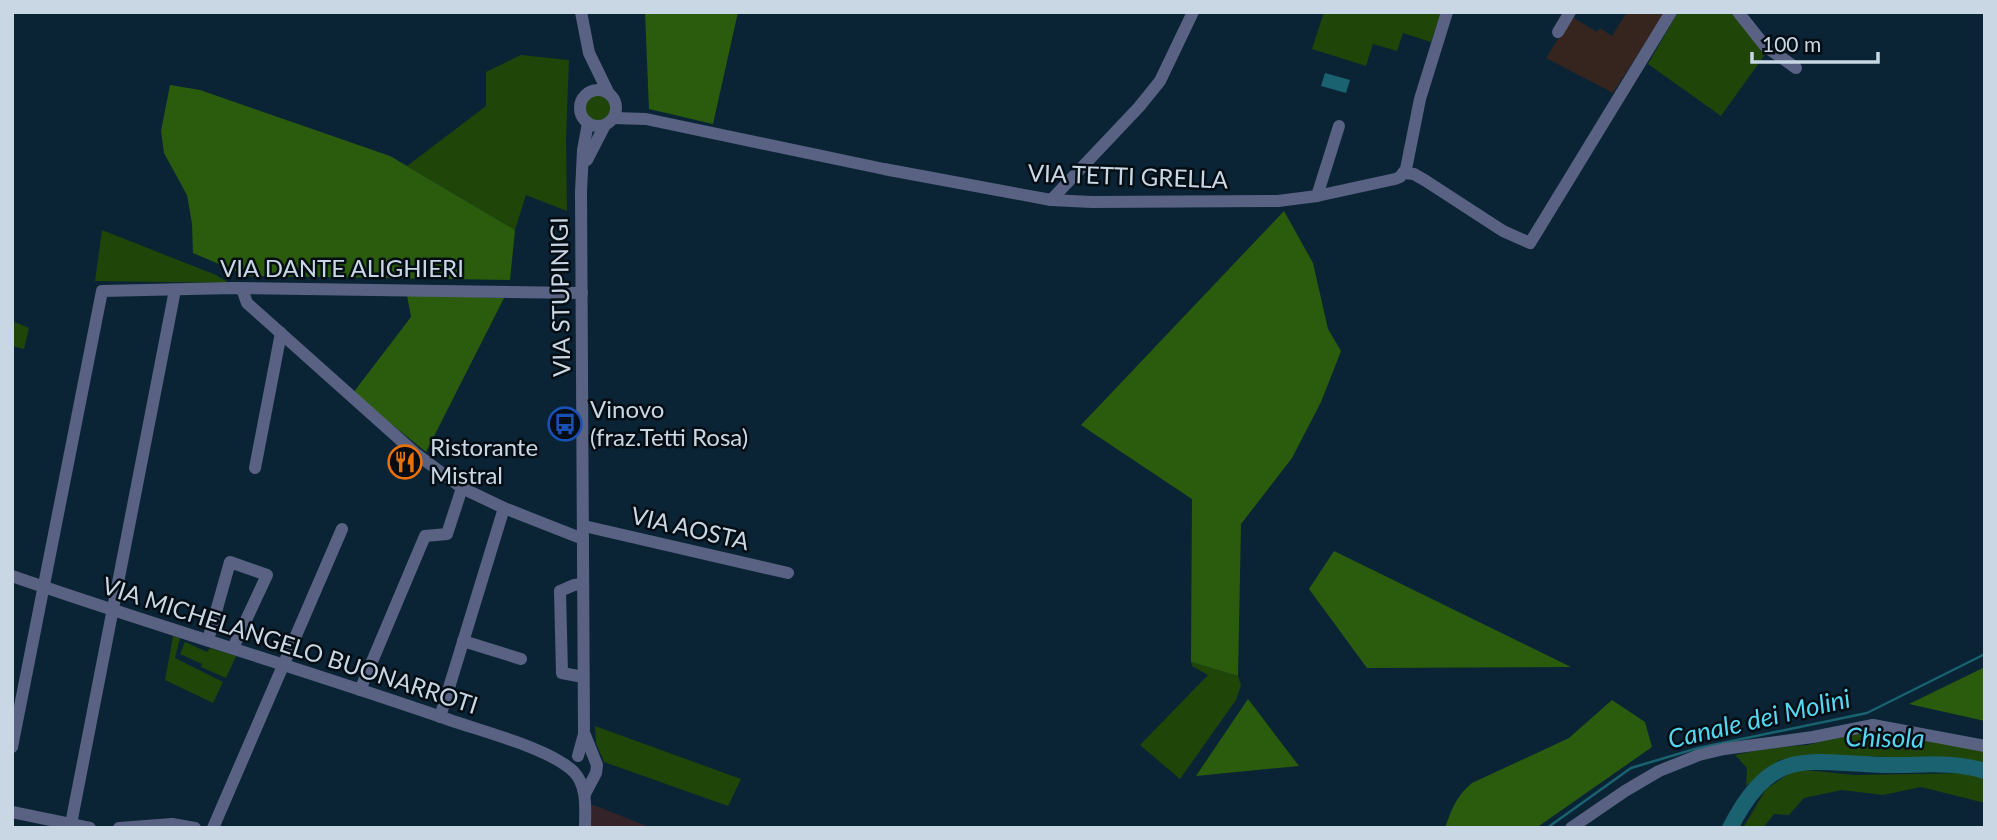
<svg xmlns="http://www.w3.org/2000/svg" width="1997" height="840" viewBox="0 0 1997 840" font-family="Lato,sans-serif">
<style>
.commercial{fill:#35232a}
.industrial{fill:#36241f}
.green{fill:#1f4509}
.forest{fill:#2b5c0e}
.water{fill:#1a626f}
.lines{fill:none;stroke-linecap:round;stroke-linejoin:round}
.stream{stroke:#1a626f;stroke-width:2.5}
.river{stroke:#1a626f;stroke-width:16}
.minor{stroke:#596283;stroke-width:12}
.labels{text-anchor:middle;stroke-width:5;stroke-linejoin:round;paint-order:stroke}
.street-label{font-size:24px;fill:#c8d7e3;stroke:#040d14}
.poi-label{font-size:24px;fill:#c8d7e3;stroke:#040d14;text-anchor:start}
.water-label{font-size:26px;font-style:italic;fill:#54d8f2;stroke:#040d14}
</style>
<rect width="100%" height="100%" fill="#0a2435"/>
<polygon class="commercial" points="590,804 596,806 652,828 589,828"/>
<polygon class="industrial" points="1627,12 1665,12 1613,93 1546,58 1572,17 1597,32 1600,28 1612,36"/>
<g class="green">
<polygon points="1324,12 1441,12 1431,42 1403,33 1397,51 1373,44 1366,66 1312,49"/>
<polygon points="1678,12 1734,12 1766,53 1721,116 1648,64"/>
<polygon points="521,55 569,60 566,139 567,211 526,195 515,230 407,166 486,106 486,72"/>
<circle cx="598" cy="108" r="13"/>
<polygon points="102,230 216,275 229,283 95,281"/>
<polygon points="12,321 29,328 24,349 12,346"/>
<polygon points="173,636 180,638 175,658 223,682 213,703 165,680"/>
<polygon points="185,642 207,652 210,648 236,656 226,678 201,667 202,664 180,654"/>
<polygon points="1191,662 1238,676 1241,685 1236,700 1180,779 1140,745 1208,675 1192,666"/>
<polygon points="595,726 741,779 728,806 604,762 596,743"/>
<polygon points="1857,732 1895,732 1985,751 1985,766 1964,759 1816,755 1779,760 1746,786 1747,768 1735,755 1768,748 1808,745"/>
<polygon points="1796,769 1854,775 1971,773 1985,779 1985,803 1921,787 1883,795 1842,790 1804,798 1789,815 1774,814 1763,828 1743,828 1766,789"/>
</g>
<g class="forest">
<polygon points="645,12 738,12 713,124 649,109"/>
<polygon points="170,85 200,90 390,156 515,230 510,280 247,276 193,253 192,224 187,195 164,153 161,131"/>
<polygon points="1284,211 1313,263 1328,329 1341,351 1321,402 1292,458 1241,524 1238,676 1191,662 1192,499 1081,425"/>
<polygon points="407,295 504,298 426,452 353,393 411,317"/>
<polygon points="1334,551 1571,667 1367,668 1309,589"/>
<polygon points="1985,667 1985,721 1909,704"/>
<polygon points="1248,699 1299,766 1196,776"/>
<path d="M1612,700L1645,722L1652,747L1536,828H1445C1451,810 1457,795 1472,783L1569,738Z"/>
</g>
<polygon class="water" points="1325,73 1350,80 1346,93 1321,86"/>
<g class="lines">
<polyline class="stream" points="1547,828 1631,768 1698,748 1867,713 1985,654"/>
<path class="river" d="M1730,828C1773,745 1805,763 1883,765C1919,766 1950,760 1985,771"/>
<g class="minor">
<polyline points="581,12 589,53 608,92"/>
<polyline points="1738,12 1765,46 1796,68"/>
<polyline points="1558,32 1570,12"/>
<circle cx="598" cy="108" r="18"/>
<polyline points="614,118 646,119 884,169 1051,200 1092,202 1278,201 1317,196 1395,179 1400,177 1406,169 1420,99 1447,12"/>
<polyline points="587,160 605,125"/>
<polyline points="1403,173 1414,174 1426,181 1503,231 1530,243 1671,12"/>
<polyline points="1317,196 1339,126"/>
<polyline points="1051,200 1139,107 1160,81 1193,12"/>
<polyline points="242,289 247,303 415,453 462,488 504,508 583,539"/>
<polyline points="255,468 281,333"/>
<polyline points="584,526 788,573"/>
<path d="M12,576C156,626 303,669 447,719C480,731 550,748 574,772C588,787 585,809 585,828"/>
<polyline points="583,584 574,585 560,591 562,673 583,677"/>
<polyline points="208,640 230,562 267,575 233,648"/>
<polyline points="463,641 521,659"/>
<polyline points="360,690 425,536 447,534 462,488"/>
<polyline points="440,717 504,508"/>
<polyline points="585,735 597,765 596,773 585,794"/>
<polyline points="12,747 102,291 233,288 582,293"/>
<polyline points="578,756 584,734 581,192 583,150 588,123"/>
<polyline points="12,812 90,828"/>
<polyline points="71,824 175,290"/>
<polyline points="119,828 172,824 195,828"/>
<polyline points="213,828 342,529"/>
<polyline points="1571,828 1625,791 1659,771 1699,755 1724,749 1813,737 1873,725 1985,746"/>
</g>
</g>
<defs>
<symbol id="bus-ring" viewBox="-11 -11 22 22"><circle r="9.5" fill="#040d14" stroke="#1a4fb4" stroke-width="1.5"/><path d="M-5-6H5V4H4V6H2V4H-2V6H-4V4H-5ZM-3.5-4V0h7V-4ZM-3.5 1.2v1.5H-2V1.2ZM2 1.2v1.5H3.5V1.2Z" fill="#1a4fb4"/></symbol>
<symbol id="restaurant-ring" viewBox="-11 -11 22 22"><circle r="9.5" fill="#040d14" stroke="#e8710a" stroke-width="1.5"/><path d="M-5-6h1v4h1v-4h1v4h1v-4h1v5L-1.5 .5V6h-2V.5L-5-1ZM5-6V6H3V1.5H1.5Q1.5-4 5-6Z" fill="#e8710a"/></symbol>
</defs>
<g fill-rule="evenodd">
<use href="#bus-ring" x="546" y="405" width="38" height="38"/>
<use href="#restaurant-ring" x="386" y="443" width="38" height="38"/>
</g>
<g class="labels">
<g class="street-label">
<text transform="translate(1128 177) rotate(2)" y="8">VIA TETTI GRELLA</text>
<text x="342" y="277">VIA DANTE ALIGHIERI</text>
<text transform="translate(561 297) rotate(-91)" y="8">VIA STUPINIGI</text>
<text transform="translate(690 529) rotate(13)" y="8">VIA AOSTA</text>
<text transform="translate(290 646) rotate(18)" y="8">VIA MICHELANGELO BUONARROTI</text>
</g>
<g class="poi-label">
<text x="590" y="418">Vinovo<tspan x="590" dy="28">(fraz.Tetti Rosa)</tspan></text>
<text x="430" y="456">Ristorante<tspan x="430" dy="28">Mistral</tspan></text>
</g>
<g class="water-label">
<text transform="translate(1759 719) rotate(-13)" y="9">Canale dei Molini</text>
<text transform="translate(1885 738) rotate(1)" y="9">Chisola</text>
</g>
</g>
<rect width="1997" height="840" fill="none" stroke="#c8d7e3" stroke-width="28"/>
<path d="M1752 52v10h126v-10" fill="none" stroke="#c8d7e3" stroke-width="3.5"/>
<text x="1762" y="52" font-size="21" fill="#c8d7e3" stroke="#040d14" stroke-width="5" paint-order="stroke">100 m</text>
</svg>
